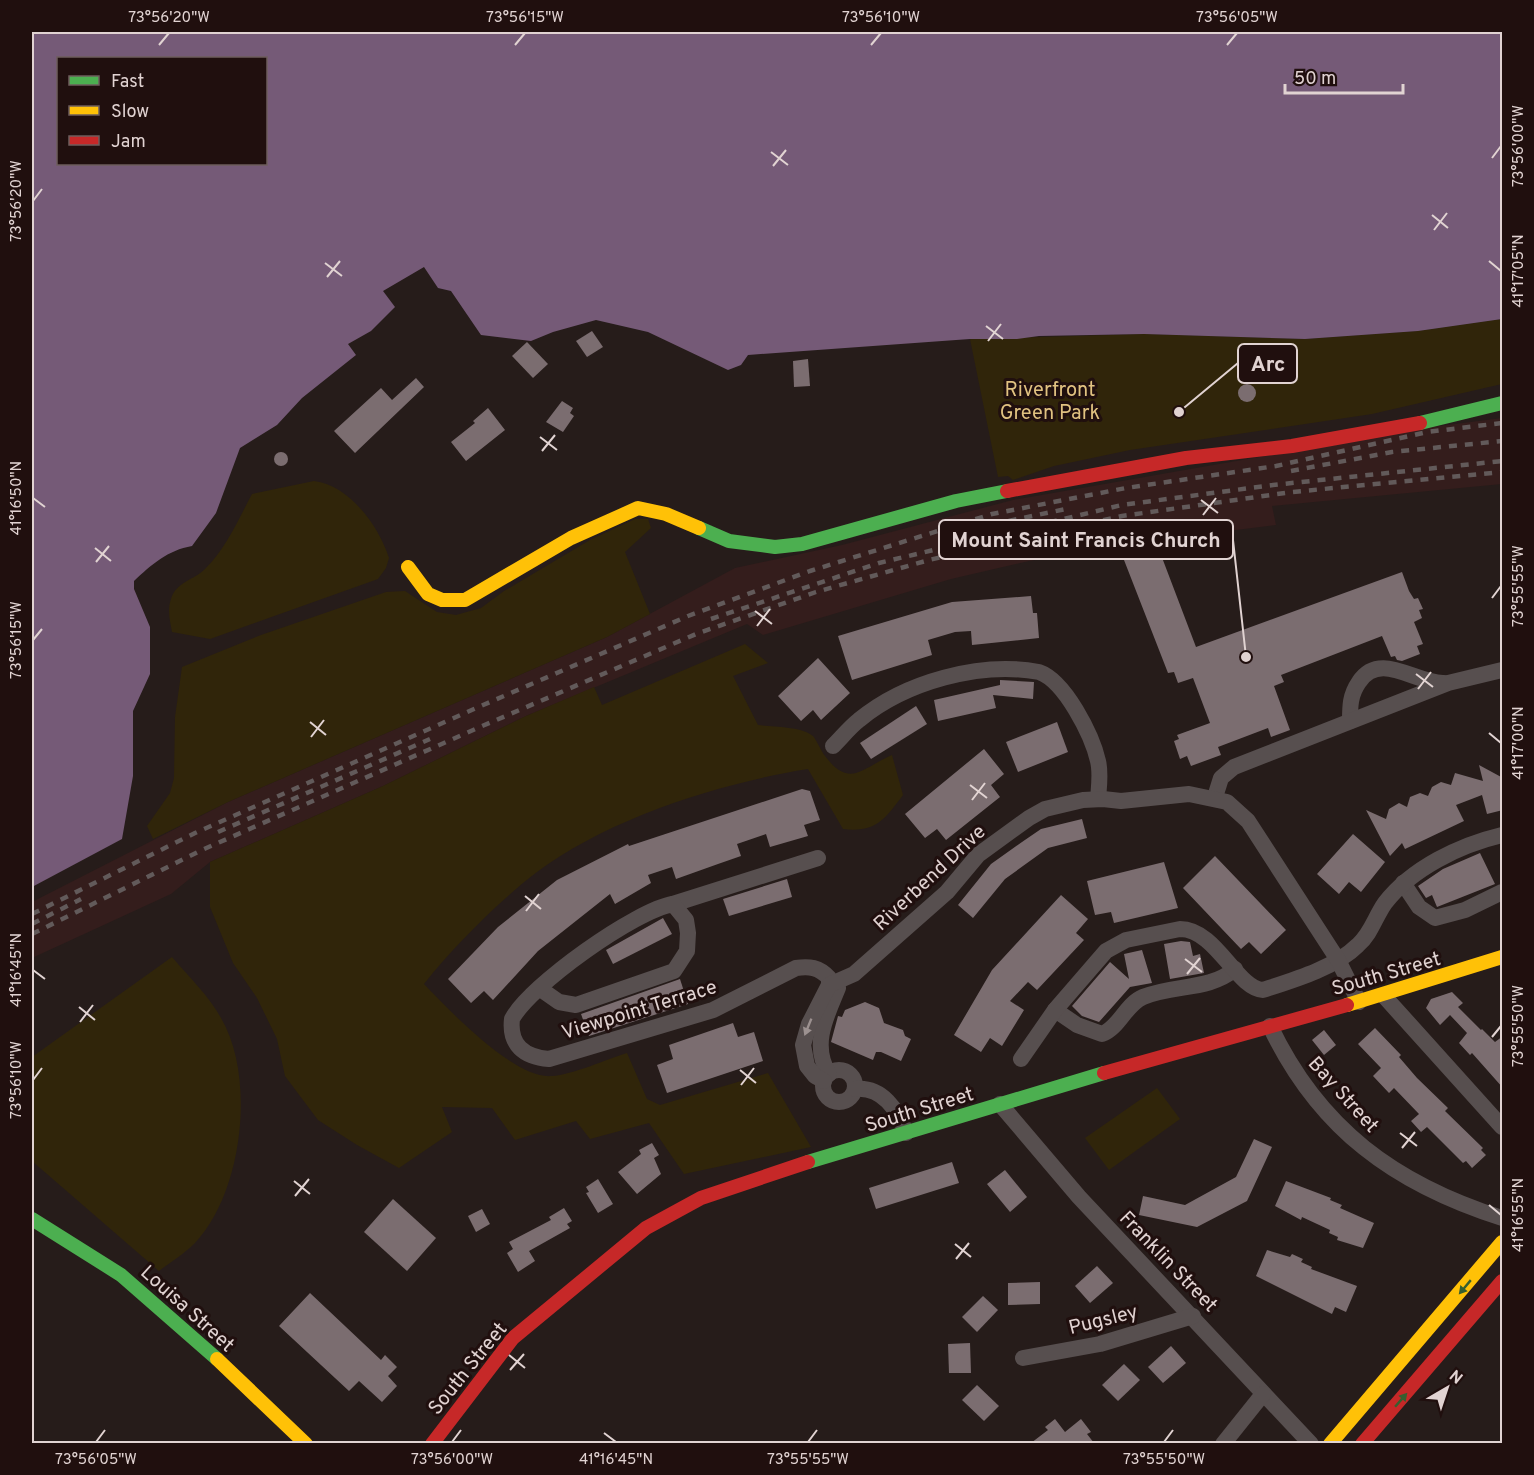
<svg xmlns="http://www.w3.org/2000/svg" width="1534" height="1475" viewBox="0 0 1534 1475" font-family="Overpass,sans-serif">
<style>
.built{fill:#341d1c}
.green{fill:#30250a}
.water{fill:#755a77;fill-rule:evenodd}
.building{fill:#7b6d70}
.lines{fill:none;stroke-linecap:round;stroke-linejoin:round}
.street{stroke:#574f4f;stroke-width:16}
.fast{stroke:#4caf50;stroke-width:14}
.slow{stroke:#ffc107;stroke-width:14}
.jam{stroke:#c62828;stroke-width:14}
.rail{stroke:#625a5a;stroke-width:4.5;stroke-dasharray:8 8;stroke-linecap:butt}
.oneway{fill:#9c9190}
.oneway2{fill:#365f2f}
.ticks{fill:none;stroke:#e1d3d2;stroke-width:2}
.labels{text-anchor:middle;stroke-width:6;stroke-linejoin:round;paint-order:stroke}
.park-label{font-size:20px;fill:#e1c281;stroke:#200f0e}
.street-label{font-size:20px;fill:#e1d3d2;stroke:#200f0e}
.leader{fill:none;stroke:#e1d3d2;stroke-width:2}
.callout-dot{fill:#e1d3d2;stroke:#200f0e;stroke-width:2}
.callout{fill:#200f0e;stroke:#e1d3d2;stroke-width:2}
.callout-label{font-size:21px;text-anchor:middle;font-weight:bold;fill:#e1d3d2}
.neatline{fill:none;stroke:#e1d3d2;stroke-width:2}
.ticks-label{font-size:15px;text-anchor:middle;fill:#e1d3d2}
</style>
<rect width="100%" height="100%" fill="#261c1a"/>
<polygon class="built" points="1502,418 1502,484 1272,506 1276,525 1108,546 1029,561 951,579 763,635 747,624 526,716 383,786 210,862 171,894 32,958 32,902 228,802 607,637 735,568 842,545 1013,500 1424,428"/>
<g class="green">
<polygon points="1502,319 1502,384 1372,414 1130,450 1054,466 1013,480 1008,476 998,477 970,339 1144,334 1305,339 1418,331"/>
<path d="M314,481C349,485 379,526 389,558L386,568L378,579L210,639L172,632C170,621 167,610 171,599C176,582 194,580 205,569C226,549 239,518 252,494Z"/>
<polygon points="635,519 648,519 651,528 625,552 650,614 607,637 228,802 153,839 147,826 170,793 174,778 175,717 182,667 261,635 386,592 405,591 437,612 456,615 481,608 504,591 590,540"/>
<path d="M745,644L768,663L733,676L758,725C772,727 801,726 813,736C817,741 821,751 825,756C850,789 862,768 892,755L903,795C885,819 876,833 843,829L808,769C720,783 609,818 537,872C499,901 453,947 424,984C449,1010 515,1080 552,1076C572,1075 607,1059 627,1053L647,1099L660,1105L768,1073L811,1147L684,1174L649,1123L590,1139L576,1121L515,1140L492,1108L442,1107L452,1132L399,1168L357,1145L318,1120L285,1076L277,1039L257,998L233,963L210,907V862L383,786L526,716L594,687L602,705Z"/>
<path d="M172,957C189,977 208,995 221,1018C256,1077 243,1193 195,1243C185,1253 171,1262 159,1271L32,1161V1057Z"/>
<polygon points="1157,1088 1180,1119 1109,1170 1085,1138"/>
</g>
<path class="water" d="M32,32H1502V319L1418,331L1305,339L1144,334L1039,336L1017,339H970L748,355L741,365L728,370L648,332L596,320L553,332L531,341L481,335L451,291L438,288L424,267L383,291L395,307L371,331L348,344L356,355L302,398L277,425L240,448L216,513L192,546C168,550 151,565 134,581V589L150,627V674L133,711V776L122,839L32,887ZM58,58H266V164H58Z"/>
<g class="building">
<polygon points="592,331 603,347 587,357 576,341"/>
<polygon points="527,342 548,364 533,378 512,356"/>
<polygon points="808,359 810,386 794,387 793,361"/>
<polygon points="416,378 424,387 355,453 334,431 381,388 392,400"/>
<circle cx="1247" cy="393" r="9"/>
<polygon points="562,401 573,408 570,413 574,416 563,432 546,422"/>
<polygon points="488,408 505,430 466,461 451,442 475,423 473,421"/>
<circle cx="281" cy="459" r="7"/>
<polygon points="1158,547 1196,647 1402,572 1409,591 1414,599 1418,598 1423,609 1419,610 1422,618 1414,622 1423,644 1417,646 1420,654 1402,661 1397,660 1395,656 1391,657 1382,636 1281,675 1284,682 1274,686 1290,730 1271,737 1268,728 1218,747 1221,755 1191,766 1187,756 1180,759 1174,741 1179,739 1177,735 1210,723 1193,678 1178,683 1174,672 1168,673 1124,560"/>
<polygon points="1031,596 1033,613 1037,613 1039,638 972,645 971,631 955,632 928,640 932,655 852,680 838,636 952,602"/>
<polygon points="818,658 850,693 821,720 813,710 801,721 778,696"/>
<polygon points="1000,680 1034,682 1033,699 993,695 996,708 938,721 934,700 1000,685"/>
<polygon points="916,706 927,724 871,759 860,743"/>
<polygon points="1057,722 1068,752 1018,772 1006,742"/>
<polygon points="984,749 1004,774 991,785 1000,797 946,840 937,829 925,838 905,814"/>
<polygon points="1479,765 1503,778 1503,810 1487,814 1482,795 1456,805 1464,821 1405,849 1402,843 1390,856 1366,810 1386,819 1389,809 1399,803 1407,807 1410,797 1420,793 1428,796 1432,787 1441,782 1451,785 1455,773 1483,781"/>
<polygon points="802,789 810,791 820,820 804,825 808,836 770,847 766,834 737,844 741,856 718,864 676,879 672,867 648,875 651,883 615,904 610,894 538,951 493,1000 484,991 471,1003 448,979 498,927 557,880 628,844 629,846"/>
<polygon points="1082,819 1087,838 1048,848 1005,879 973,918 958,905 991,864 1022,842 1041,829"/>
<polygon points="1353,834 1385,862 1361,892 1349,882 1339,894 1317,874"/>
<polygon points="1480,853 1495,884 1437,907 1432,895 1426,898 1418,886 1443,869"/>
<polygon points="1215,856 1286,930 1261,954 1249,942 1241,949 1183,888"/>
<polygon points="1164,862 1178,908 1114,923 1111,912 1095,915 1087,881"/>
<polygon points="787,879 792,897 729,916 723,899"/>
<polygon points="1061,895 1088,919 1076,933 1084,940 1037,990 1028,982 1010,1001 1024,1010 1002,1046 990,1038 981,1052 954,1035 992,970"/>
<polygon points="663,918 672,934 613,964 606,950"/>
<polygon points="1181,941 1190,942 1193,956 1200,954 1204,973 1170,979 1164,944"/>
<polygon points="1142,950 1152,983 1130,987 1099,1022 1082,1016 1072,1006 1110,962 1129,979 1124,954"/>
<polygon points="680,979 688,1004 589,1036 581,1014"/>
<polygon points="1452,992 1463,1003 1458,1007 1481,1030 1482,1029 1495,1042 1503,1036 1503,1088 1472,1053 1470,1055 1459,1043 1467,1033 1450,1015 1440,1025 1426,1008 1431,999"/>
<polygon points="865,1002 879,1008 884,1023 903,1030 905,1036 911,1039 901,1061 881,1052 876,1052 873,1060 831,1042 838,1016 842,1017 845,1010"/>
<polygon points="733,1023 738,1037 754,1032 763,1061 667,1093 657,1065 673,1059 669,1045"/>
<polygon points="1375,1028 1401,1055 1399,1057 1417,1078 1448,1108 1445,1111 1483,1148 1481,1150 1486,1155 1472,1168 1466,1161 1463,1163 1427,1127 1421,1132 1411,1121 1419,1114 1394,1088 1389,1093 1373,1076 1381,1068 1358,1044"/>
<polygon points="1324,1030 1336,1045 1324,1055 1312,1040"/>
<polygon points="1254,1139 1272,1147 1247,1201 1197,1227 1139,1215 1143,1196 1185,1205 1236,1177"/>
<polygon points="652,1143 659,1155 654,1158 661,1174 637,1194 618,1172 641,1154 639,1150"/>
<polygon points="952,1162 959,1183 876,1209 869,1188"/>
<polygon points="1005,1170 1027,1197 1010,1212 987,1184"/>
<polygon points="598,1179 613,1204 598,1213 586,1193 589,1192 586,1187"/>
<polygon points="1286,1181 1331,1198 1330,1200 1342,1205 1340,1208 1374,1223 1363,1248 1337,1240 1338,1237 1329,1233 1330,1230 1302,1217 1301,1220 1275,1206"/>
<polygon points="393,1199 436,1238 407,1271 364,1232"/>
<polygon points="564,1208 572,1221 567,1224 570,1228 529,1251 535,1261 518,1272 507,1253 513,1249 509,1242 551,1220 549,1217"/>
<polygon points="482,1209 490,1224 476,1232 468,1216"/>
<polygon points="1267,1250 1290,1257 1292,1254 1303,1259 1301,1262 1312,1267 1311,1269 1357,1286 1346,1312 1335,1307 1332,1314 1256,1276"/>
<polygon points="1097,1266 1113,1283 1090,1303 1075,1286"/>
<polygon points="1040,1282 1040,1304 1008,1305 1008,1283"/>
<polygon points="310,1293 381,1360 385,1355 397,1367 388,1376 397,1386 382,1402 359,1381 349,1391 279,1326"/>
<polygon points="983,1296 998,1310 977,1332 962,1317"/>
<polygon points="970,1343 971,1373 949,1373 948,1344"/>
<polygon points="1171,1346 1186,1363 1163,1383 1148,1367"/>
<polygon points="1124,1364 1140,1380 1118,1401 1102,1385"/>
<polygon points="977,1385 999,1406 984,1421 962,1400"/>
<polygon points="1055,1419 1065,1432 1081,1419 1091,1432 1087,1434 1094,1443 1031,1443 1048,1430 1045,1427"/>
</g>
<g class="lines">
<g class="street">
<path d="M1350,721C1350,706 1350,695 1359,682C1380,650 1416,684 1444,683"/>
<path d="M833,746C842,737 850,727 859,720C905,682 980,661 1039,672C1065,681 1092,735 1098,761C1101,773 1099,786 1098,799"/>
<polyline points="1215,797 1221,778 1234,767 1448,683 1502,670"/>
<polyline points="1403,883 1419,907 1435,918 1465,910 1502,892"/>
<polyline points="673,904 818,858"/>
<path d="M539,988L559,1002L576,1005L674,971L687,951L688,933L686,920L673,904C636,910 530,985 512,1019C509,1045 524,1057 549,1059L713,1010L796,968C809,966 819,967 829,978V985"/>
<polyline points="1384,996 1502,1127"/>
<path d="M1055,1010L1077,1025L1102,1034C1119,1028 1126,1004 1143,997C1174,984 1209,991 1235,969"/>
<path d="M1270,1026C1319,1129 1395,1184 1502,1218"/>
<path d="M1021,1059L1055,1010L1106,951L1126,940L1180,929C1216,929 1237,989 1263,990C1294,980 1335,968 1358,945C1371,934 1375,917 1385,903C1412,868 1460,845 1502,835"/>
<circle cx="839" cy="1086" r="16"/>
<path d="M829,1074C811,1045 826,1017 838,988"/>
<polyline points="824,1081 815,1076 807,1066 803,1045 809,1024 829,985 854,974 947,892 978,855 1029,818 1045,809 1083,800 1103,799 1121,801 1189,794 1227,802 1248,821 1338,960 1359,1002"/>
<path d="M855,1089C882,1086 898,1110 906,1133"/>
<polyline points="1000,1104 1079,1197 1311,1444"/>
<polyline points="1023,1358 1100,1344 1193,1316"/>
<polyline points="1223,1444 1263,1394"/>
</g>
<g class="fast">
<polyline points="1420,423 1502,403"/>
<polyline points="699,528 729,541 775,547 802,544 956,501 1007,491"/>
<polyline points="808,1162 1104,1073"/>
<polyline points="32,1219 121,1275 217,1359"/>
</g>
<g class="slow">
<polyline points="408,567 428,594 442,600 465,600 571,538 638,508 666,514 699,528"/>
<polyline points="1347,1005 1502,957"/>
<polyline points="217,1359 306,1444"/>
<polyline points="1330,1444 1502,1242"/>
</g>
<g class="jam">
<polyline points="1007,491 1186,458 1292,446 1420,423"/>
<polyline points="1104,1073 1347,1005"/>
<polyline points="432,1444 513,1338 646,1228 701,1198 808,1162"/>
<polyline points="1362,1444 1502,1281"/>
</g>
<g class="rail">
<polyline points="1291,471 1392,452 1502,441"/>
<polyline points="946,534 1066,509"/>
<polyline points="711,619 879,563 1122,505 1273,485 1502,461"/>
<polyline points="218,832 430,739"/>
<polyline points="32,914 195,833 474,709 688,616 810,571 992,514 1126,488 1276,466 1427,432 1502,423"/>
<polyline points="32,924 81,899"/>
<polyline points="32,934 202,850 480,727 696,634 816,592 929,560 1122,516 1292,492 1502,472"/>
</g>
</g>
<defs><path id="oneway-solid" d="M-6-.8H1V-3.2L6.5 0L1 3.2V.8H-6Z" transform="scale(1.5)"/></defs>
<use class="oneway" href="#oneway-solid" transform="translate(808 1027) rotate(112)"/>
<g class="oneway2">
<use href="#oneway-solid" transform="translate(1465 1287) rotate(130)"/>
<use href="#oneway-solid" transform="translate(1401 1400) rotate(-49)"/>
</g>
<path class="ticks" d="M159,45L169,33M515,45L525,33M871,45L881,33M1227,45L1237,33M771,152L788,165M1492,158L1501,146M773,166L786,150M33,201L42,189M1432,215L1448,228M1434,230L1447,213M1489,261L1501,271M325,263L342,276M327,277L340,261M986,326L1003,339M988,341L1001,324M540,437L557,450M542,451L555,435M33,498L45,507M1201,500L1218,513M1203,515L1216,498M95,548L111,561M96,562L109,546M1492,598L1501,586M755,611L772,624M757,626L770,609M33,640L42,629M1416,674L1433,687M1418,689L1431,672M310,722L326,735M1489,733L1501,743M311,737L324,720M970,785L987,798M972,800L985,783M525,896L541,909M526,911L539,894M1185,959L1202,972M33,970L45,979M1187,974L1200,958M79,1007L95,1020M80,1022L93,1005M1492,1037L1501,1026M740,1070L756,1083M33,1080L42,1068M741,1085L754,1068M1400,1133L1417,1146M1402,1148L1415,1132M294,1181L310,1194M295,1196L309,1179M1489,1205L1501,1215M955,1244L971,1257M956,1259L969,1243M509,1355L525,1368M510,1370L524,1354M604,1433L616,1442M96,1442L105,1430M452,1442L461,1430M808,1442L817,1430M1164,1442L1173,1430"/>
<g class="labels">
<g class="park-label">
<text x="1050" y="396">Riverfront<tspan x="1050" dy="23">Green Park</tspan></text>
</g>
<g class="street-label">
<text transform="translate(929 877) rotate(-43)" y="7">Riverbend Drive</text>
<text transform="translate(1386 973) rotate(-16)" y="7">South Street</text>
<text transform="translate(639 1009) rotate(-17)" y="7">Viewpoint Terrace</text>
<text transform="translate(1344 1094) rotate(48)" y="7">Bay Street</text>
<text transform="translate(919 1109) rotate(-17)" y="7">South Street</text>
<text transform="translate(1169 1261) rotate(46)" y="7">Franklin Street</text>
<text transform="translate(188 1308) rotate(42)" y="7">Louisa Street</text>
<text transform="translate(1103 1319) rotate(-14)" y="7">Pugsley</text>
<text transform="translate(467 1368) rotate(-51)" y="7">South Street</text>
</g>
</g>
<path class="leader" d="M1179 412L1238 363M1246 657L1233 540"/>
<g class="callout-dot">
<circle cx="1179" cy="412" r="6"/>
<circle cx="1246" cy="657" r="6"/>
</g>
<g class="callout">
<rect x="1238" y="344" width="59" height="39" rx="6"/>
<rect x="939" y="520" width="294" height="39" rx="6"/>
</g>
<g class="callout-label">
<text x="1268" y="371">Arc</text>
<text x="1086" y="547">Mount Saint Francis Church</text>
</g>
<rect width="1534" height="1475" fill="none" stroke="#200f0e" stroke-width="66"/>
<rect x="57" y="57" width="210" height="108" fill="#200f0e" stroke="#6d5d5c" stroke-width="1.5"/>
<rect x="69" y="76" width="30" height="9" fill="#4caf50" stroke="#6d5d5c" stroke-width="1.5"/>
<text x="111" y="87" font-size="18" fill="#e1d3d2">Fast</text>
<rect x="69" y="106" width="30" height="9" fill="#ffc107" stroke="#6d5d5c" stroke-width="1.5"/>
<text x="111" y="117" font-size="18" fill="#e1d3d2">Slow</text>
<rect x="69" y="136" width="30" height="9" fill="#c62828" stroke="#6d5d5c" stroke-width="1.5"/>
<text x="111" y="147" font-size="18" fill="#e1d3d2">Jam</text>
<g transform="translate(1447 1388) rotate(39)" stroke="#200f0e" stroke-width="4.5" paint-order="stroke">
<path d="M0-4.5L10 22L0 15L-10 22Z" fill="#e1d3d2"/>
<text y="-9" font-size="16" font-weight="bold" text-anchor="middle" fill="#e1d3d2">N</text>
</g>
<path d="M1285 84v9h118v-9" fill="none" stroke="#e1d3d2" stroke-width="3"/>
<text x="1294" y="84" font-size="18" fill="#e1d3d2" stroke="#200f0e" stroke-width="4.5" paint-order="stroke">50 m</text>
<rect x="33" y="33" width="1468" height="1409" class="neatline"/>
<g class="ticks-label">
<text x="169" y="22">73°56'20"W</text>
<text x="525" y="22">73°56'15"W</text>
<text x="881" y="22">73°56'10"W</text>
<text x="1237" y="22">73°56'05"W</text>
<text transform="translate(1518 146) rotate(-90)" y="5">73°56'00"W</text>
<text transform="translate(16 201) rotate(-90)" y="5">73°56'20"W</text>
<text transform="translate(1518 271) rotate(-90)" y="5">41°17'05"N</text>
<text transform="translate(16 498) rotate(-90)" y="5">41°16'50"N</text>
<text transform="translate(1518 586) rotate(-90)" y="5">73°55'55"W</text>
<text transform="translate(16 640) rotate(-90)" y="5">73°56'15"W</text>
<text transform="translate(1518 743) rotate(-90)" y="5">41°17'00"N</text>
<text transform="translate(16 970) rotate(-90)" y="5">41°16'45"N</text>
<text transform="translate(1518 1026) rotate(-90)" y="5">73°55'50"W</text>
<text transform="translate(16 1080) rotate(-90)" y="5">73°56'10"W</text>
<text transform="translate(1518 1215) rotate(-90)" y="5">41°16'55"N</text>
<text x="96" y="1464">73°56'05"W</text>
<text x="452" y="1464">73°56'00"W</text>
<text x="616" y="1464">41°16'45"N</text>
<text x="808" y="1464">73°55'55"W</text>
<text x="1164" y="1464">73°55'50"W</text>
</g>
</svg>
